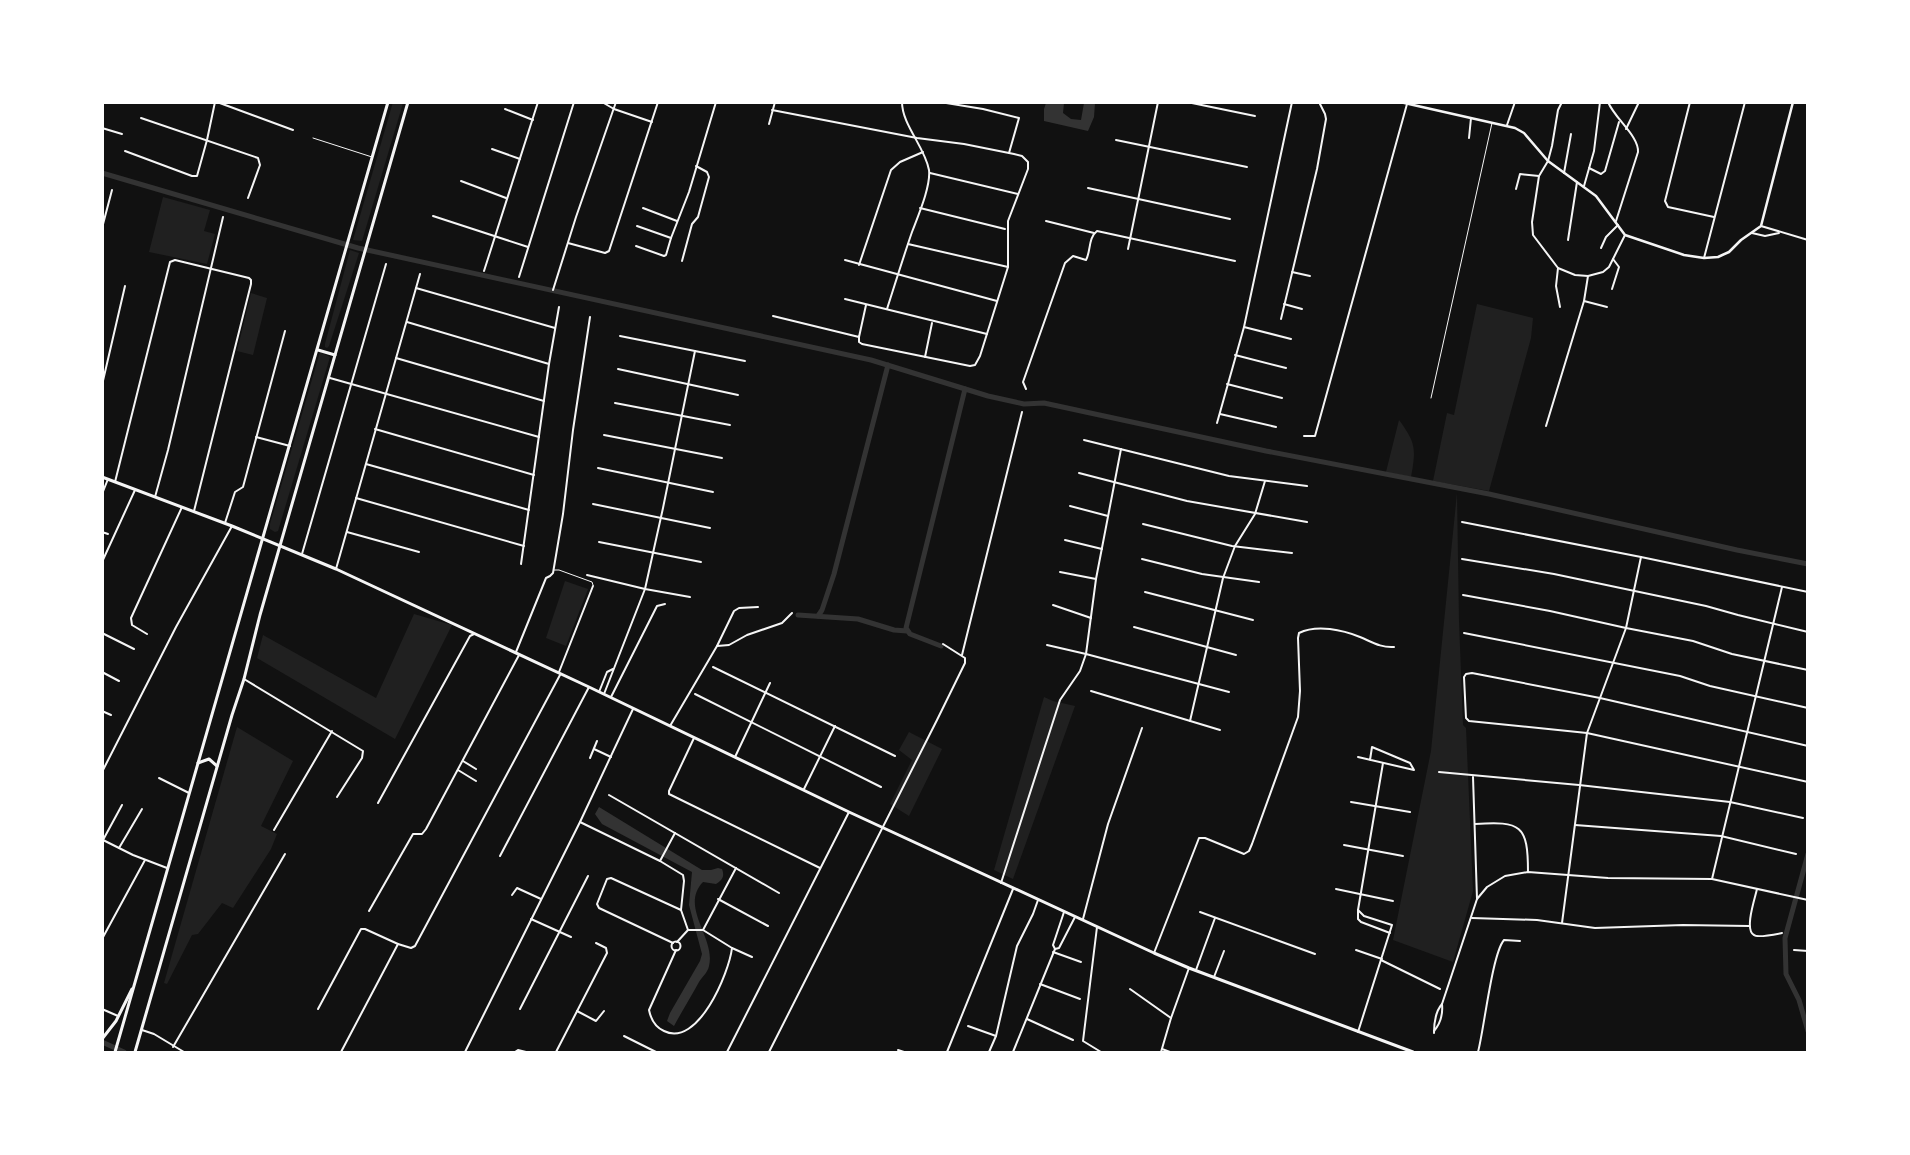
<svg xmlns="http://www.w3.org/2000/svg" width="1910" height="1155" viewBox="0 0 1910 1155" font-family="Signika,sans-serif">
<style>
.green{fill:#202020}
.water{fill:#333}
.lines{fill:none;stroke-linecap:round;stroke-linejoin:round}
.canal{stroke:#333;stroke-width:5}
.service{stroke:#f5f5f5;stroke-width:1}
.minor{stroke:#f5f5f5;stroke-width:2}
.tertiary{stroke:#f5f5f5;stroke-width:2.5}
.secondary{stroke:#f5f5f5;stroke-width:3}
.primary{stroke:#f5f5f5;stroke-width:3}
</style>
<rect width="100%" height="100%" fill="#111"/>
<g class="green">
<polygon points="393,102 403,103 362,241 353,240"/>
<polygon points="163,197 210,210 204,231 215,234 207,264 149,252"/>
<polygon points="350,250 359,253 329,346 327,348 325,347 325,344"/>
<polygon points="251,293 267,298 253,355 237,351"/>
<polygon points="1477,304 1533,318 1531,338 1489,491 1433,481 1447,413 1454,415"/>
<polygon points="320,352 330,357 278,531 275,532 270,529 270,524"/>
<path d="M1399,420C1416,443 1416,449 1411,477L1386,472Z"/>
<polygon points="1457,493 1459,621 1463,725 1466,728 1473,891 1453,962 1393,940 1431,751"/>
<polygon points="565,581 588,589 566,646 546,638"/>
<polygon points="414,614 452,625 395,739 257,658 263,635 376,698"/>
<polygon points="1044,697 1053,701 1075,706 1013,879 994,870"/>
<polygon points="237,727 293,761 261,826 277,834 271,849 233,908 222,903 198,934 192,935 167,984 164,983"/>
<polygon points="909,732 942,749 909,816 890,804 912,760 899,750"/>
</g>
<g class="water">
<polygon points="1046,103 1064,103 1063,113 1071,119 1081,120 1084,103 1095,103 1094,117 1088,131 1044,121 1044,109"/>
<path d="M599,807L702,870H711L718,868L722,869C725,877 722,880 716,884L703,882C679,907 716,938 709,966C708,972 702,977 699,982C691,997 682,1011 674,1026L667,1021L670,1013L700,961L702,954L689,905L692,872L602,824L595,814Z"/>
</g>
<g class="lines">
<g class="canal">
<polyline points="102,173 358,248 871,360 988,396 1024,404 1044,403 1266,451 1489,494 1737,550 1808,564"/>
<polyline points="798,615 858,619 894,630 907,631"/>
<polyline points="818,616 822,610 834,574 888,365"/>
<polyline points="941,646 910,634 906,628 965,389"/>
<polyline points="1808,854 1785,938 1786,974 1799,1000 1808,1031"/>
<polyline points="102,1042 124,1052"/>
</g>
<g class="service">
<polyline points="313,138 372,157"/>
<polyline points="1431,398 1492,123"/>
<polyline points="554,570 559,570 592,582 593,585"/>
</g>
<g class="minor">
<polyline points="217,102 293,130"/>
<polyline points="602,102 614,109 652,122"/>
<polyline points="940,102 983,109 1019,118 1009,153"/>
<polyline points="1187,102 1255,116"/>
<polyline points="1562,102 1558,110 1552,146 1548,161 1539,176 1532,222 1533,235 1558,268 1575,275 1588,276 1603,272 1609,267 1625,235"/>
<path d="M1608,102C1615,119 1639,136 1638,152L1616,221"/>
<polyline points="1690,102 1665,201 1668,207 1714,217"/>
<polyline points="505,109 533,120"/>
<polyline points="772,110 917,138 964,144 1014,154 1022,156 1028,162 1028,169 1008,221 1008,267 980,356 975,365 970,366 862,344 859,342 859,337"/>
<polyline points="141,118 258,158 260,165 248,198"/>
<polyline points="769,124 775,102"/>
<polyline points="1507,125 1515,102"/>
<polyline points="102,128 122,134"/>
<polyline points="1626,129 1639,102"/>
<polyline points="1469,138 1471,118"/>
<polyline points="1116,140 1247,167"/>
<polyline points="492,149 520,159"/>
<polyline points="125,151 192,176 197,176 207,140 215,102"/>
<polyline points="1589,168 1601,174 1605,171 1619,122"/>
<polyline points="930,173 1018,194"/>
<polyline points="1564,173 1571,134"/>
<polyline points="461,181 506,198"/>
<polyline points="1584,186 1594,151 1600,102"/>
<polyline points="1088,188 1230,219"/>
<polyline points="1516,189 1520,174 1539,176"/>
<polyline points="1808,192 1808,195"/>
<polyline points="643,208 677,221"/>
<polyline points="920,208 1005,229"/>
<polyline points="433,216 528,247"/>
<polyline points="1046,221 1094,233"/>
<polyline points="637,226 671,238"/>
<polyline points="1761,226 1808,240"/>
<polyline points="102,228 112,190"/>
<polyline points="1752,233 1765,236 1779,233"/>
<polyline points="1568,240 1577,182"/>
<polyline points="568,243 605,253 609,251 658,102"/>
<polyline points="908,244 1008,267"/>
<polyline points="636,246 664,256 666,255 671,238 689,192 716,102"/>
<polyline points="1601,248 1606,237 1618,225"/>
<polyline points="1128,249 1158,102"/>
<polyline points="1704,258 1745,102"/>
<polyline points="845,260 997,301"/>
<polyline points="682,261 692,224 698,217 709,177 707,172 696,166"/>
<polyline points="859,265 891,170 900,162 923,152"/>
<polyline points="1558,268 1556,286 1560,307"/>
<polyline points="484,271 538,102"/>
<polyline points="1292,272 1310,276"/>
<polyline points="519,277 574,102"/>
<polyline points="416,288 555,328"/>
<polyline points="1612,289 1619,267 1613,259"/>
<polyline points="553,290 576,217 616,102"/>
<polyline points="845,299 987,334"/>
<polyline points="1584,301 1607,307"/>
<polyline points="1284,304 1302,309"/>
<path d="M887,309C895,284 903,258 912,232C918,216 931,186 929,170C925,147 902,125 902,102"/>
<polyline points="773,316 859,337 866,305"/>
<polyline points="1281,319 1317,169 1326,119 1325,114 1319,102"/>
<polyline points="407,322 549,364"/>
<polyline points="1244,327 1291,339"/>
<polyline points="620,336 745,361"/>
<polyline points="1235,355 1286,368"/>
<polyline points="925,357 932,323"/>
<polyline points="396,358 544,401"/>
<polyline points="618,369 738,395"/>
<polyline points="330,378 539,437"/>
<polyline points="1227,384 1282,398"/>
<polyline points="102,385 125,286"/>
<path d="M1026,389L1023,382L1065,263L1073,256L1086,260C1091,251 1088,238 1097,231L1235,261"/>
<polyline points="615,403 730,425"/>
<polyline points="1220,414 1276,427"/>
<polyline points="1217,423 1244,327 1292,102"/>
<polyline points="1546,426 1584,301 1588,276"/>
<polyline points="375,429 534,475"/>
<polyline points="604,435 722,458"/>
<polyline points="1304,436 1315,436 1407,104"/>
<polyline points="256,437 290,446"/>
<polyline points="1084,440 1229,476 1307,486"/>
<polyline points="366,464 529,510"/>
<polyline points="598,468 713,492"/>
<polyline points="1079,473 1187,501 1307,522"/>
<polyline points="115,482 170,262 175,260 249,278 251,280 251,284 194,511"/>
<polyline points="102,494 108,479"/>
<polyline points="155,497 168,450 223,217"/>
<polyline points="356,498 524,546"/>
<polyline points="593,504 710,528"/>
<polyline points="1070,506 1108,516"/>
<polyline points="1462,522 1641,557 1808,592"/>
<polyline points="225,523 235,492 243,487 285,331"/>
<polyline points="1143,524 1232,546 1292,553"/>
<polyline points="102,532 108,534"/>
<polyline points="347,532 419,552"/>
<polyline points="1065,540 1102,549"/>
<polyline points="599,542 701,562"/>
<polyline points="302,554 386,264"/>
<polyline points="1142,559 1202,574 1259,582"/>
<polyline points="1462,559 1554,574 1706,606 1738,615 1808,632"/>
<polyline points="102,562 135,490"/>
<polyline points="521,564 549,364 559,307"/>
<polyline points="336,569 420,274"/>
<polyline points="1060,572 1096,579"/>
<polyline points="587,575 645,589 690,597"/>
<polyline points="1145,592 1253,620"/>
<polyline points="1463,595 1550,611 1626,628 1693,641 1732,654 1808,670"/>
<polyline points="1053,605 1091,618"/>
<polyline points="1134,627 1236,655"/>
<polyline points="102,633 134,649"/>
<polyline points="1464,633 1680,676 1710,686 1808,708"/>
<polyline points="147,634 132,625 131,618 182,507"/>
<polyline points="1047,645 1086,654 1229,692"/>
<polyline points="717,646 729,645 747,635 782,623 792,613"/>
<polyline points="516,652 546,578 550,576 553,573 563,514 573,430 590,317"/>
<polyline points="962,655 1022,412"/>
<polyline points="713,667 895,756"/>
<polyline points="102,672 119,681"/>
<polyline points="559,672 593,586"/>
<polyline points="244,679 363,751 362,758 337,797"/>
<polyline points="1091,691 1220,730"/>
<polyline points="599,692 607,672 613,669"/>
<polyline points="604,694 645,589 663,508 695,351"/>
<polyline points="695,694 881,787"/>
<polyline points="611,697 657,606 665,604"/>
<polyline points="102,711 111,715"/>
<polyline points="1190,721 1223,578 1235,546 1255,514 1265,481"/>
<polyline points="670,726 717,646 734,611 739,608 758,607"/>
<polyline points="694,738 669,791 669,794 820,868"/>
<polyline points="1808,746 1600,698 1472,673 1466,674 1464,677 1466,718 1469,721 1587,733 1808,782"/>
<polyline points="594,749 611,757"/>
<polyline points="735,757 770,683"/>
<polyline points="1358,757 1414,770 1410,763 1372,747 1370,760"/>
<polyline points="590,758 597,741"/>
<polyline points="463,761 476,769"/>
<polyline points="1383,763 1358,910 1358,919 1361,922 1390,933"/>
<polyline points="458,770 476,781"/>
<polyline points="102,772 176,627 232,526"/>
<polyline points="1439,772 1579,785 1730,802 1803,818"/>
<polyline points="1473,777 1477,899"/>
<polyline points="159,778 189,793"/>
<polyline points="804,789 835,726"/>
<polyline points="609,795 779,893"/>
<polyline points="1351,802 1410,812"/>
<polyline points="378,803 470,636 474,634"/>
<polyline points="580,822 660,861 683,875 684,881 681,910 688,930 703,930 736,868"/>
<path d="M1475,824C1521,821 1528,825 1528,872"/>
<polyline points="1575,825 1721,836 1796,854"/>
<polyline points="274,830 332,731"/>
<polyline points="103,840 133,855 167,868"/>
<polyline points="103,840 122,805"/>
<polyline points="1344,845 1403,856"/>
<polyline points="119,848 142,809"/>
<polyline points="500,856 589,687"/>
<polyline points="660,861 675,833"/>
<polyline points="1712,879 1782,587"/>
<polyline points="1001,883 1060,700 1080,671 1086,654 1096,579 1121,449"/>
<polyline points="1336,889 1393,901"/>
<path d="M1757,889C1755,898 1744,930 1754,935C1757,938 1777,934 1782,933"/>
<polyline points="512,895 517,888 541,899"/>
<polyline points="718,899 768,926"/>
<polyline points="1358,910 1364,916 1392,925 1358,1032"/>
<polyline points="369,911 413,834 422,834 426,829 519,655"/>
<polyline points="1200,912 1315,954"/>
<polyline points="1472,918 1537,920 1595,928 1683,925 1749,926"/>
<polyline points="531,919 571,937"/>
<polyline points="1083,919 1108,824 1142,728"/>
<polyline points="1562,923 1587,733 1626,628 1641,557"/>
<polyline points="1097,927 1083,1041 1101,1052"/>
<polyline points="102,939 145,860"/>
<circle cx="676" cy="946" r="4.5"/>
<polyline points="677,942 688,930"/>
<polyline points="673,943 599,908 597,904 607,879 611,878 681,910"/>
<polyline points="732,948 752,957"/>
<polyline points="1055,949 1059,948 1075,917"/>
<path d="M676,950L649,1010C651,1020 655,1027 664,1031C698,1048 729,973 732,948L703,930"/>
<polyline points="1356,950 1382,959"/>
<polyline points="1794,950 1808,951"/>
<polyline points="1053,952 1081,962"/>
<path d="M1154,953L1199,838H1205L1244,854L1249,851L1252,844L1298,717L1300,691L1298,638L1299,633C1317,624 1343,630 1360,637C1372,642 1381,648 1394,647"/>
<polyline points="1381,960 1440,989"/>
<polyline points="1196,970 1215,918"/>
<polyline points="1214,977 1224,951"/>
<polyline points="1040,984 1080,999"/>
<polyline points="1130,989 1171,1018"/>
<polyline points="102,1009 118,1016"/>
<polyline points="318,1009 361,929 365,929 398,944"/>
<polyline points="520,1009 588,876"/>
<polyline points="577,1011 596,1021 604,1011"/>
<polyline points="1027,1019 1073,1040"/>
<polyline points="968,1026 996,1036"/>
<polyline points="142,1030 154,1034 184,1052"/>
<path d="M1434,1031C1440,1024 1443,1014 1442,1004L1477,899L1487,887L1505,876L1528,872L1608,878L1712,879L1808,900"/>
<path d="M1434,1033C1434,1023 1435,1012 1442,1004"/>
<polyline points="624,1036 656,1052"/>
<polyline points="173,1047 285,854"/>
<polyline points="1162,1049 1170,1052"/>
<polyline points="898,1050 904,1052"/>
<polyline points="341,1052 398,944 411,948 415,946 560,675"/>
<polyline points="465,1052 580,822 633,709"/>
<polyline points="515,1052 518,1050 526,1052"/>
<polyline points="556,1052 607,953 606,948 596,943"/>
<polyline points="727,1052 849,812"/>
<polyline points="769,1052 937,720 965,663 965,658 943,644"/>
<polyline points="947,1052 1013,889"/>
<polyline points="989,1052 996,1036 1017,946 1033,914 1038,900"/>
<polyline points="1013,1052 1055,949 1053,945 1064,912"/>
<polyline points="1161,1052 1171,1018 1189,968"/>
<path d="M1478,1052C1484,1030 1492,954 1504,940L1520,941"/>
</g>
<polyline class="tertiary" points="1400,102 1515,128 1524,133 1548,161 1596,196 1625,235 1684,255 1704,258 1718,257 1729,252 1741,240 1761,226 1793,102"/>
<g class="secondary">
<polyline points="318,350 335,355"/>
<polyline points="102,477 232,526 336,569 589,687 849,812 1154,953 1189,968 1413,1052"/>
<polyline points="198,763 209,759 217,766"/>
<polyline points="115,1052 388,102"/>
<polyline points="135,1052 232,715 244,679 260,615 408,102"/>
</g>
<polyline class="primary" points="102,1039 116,1021 132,989"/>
</g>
<rect width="1910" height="1155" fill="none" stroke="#ffffff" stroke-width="208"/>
</svg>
